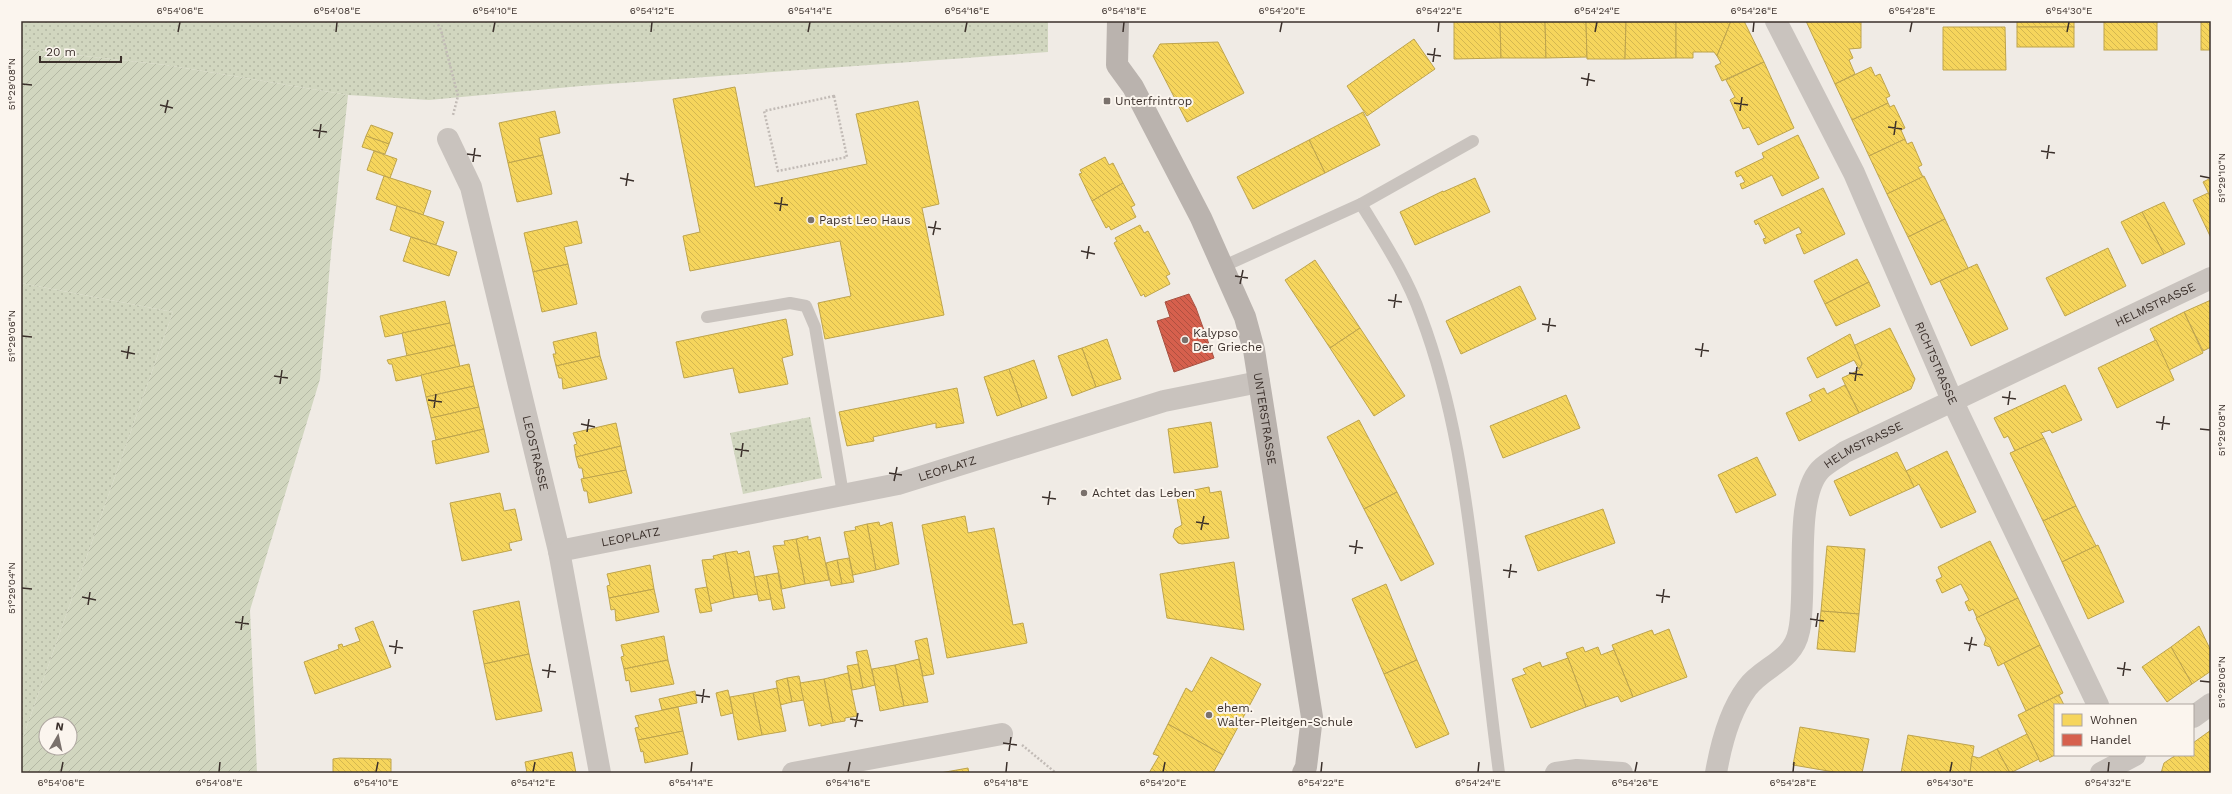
<svg xmlns="http://www.w3.org/2000/svg" width="2232" height="794" viewBox="0 0 2232 794" font-family="'Work Sans',sans-serif">
<style>
.grass{fill:url(#grass-dots)}
.garden{fill:url(#garden-furrows);fill-rule:evenodd}
.homes{fill:url(#homes-back-hatch);stroke:#bea44d}
.shops{fill:url(#shops-back-hatch);stroke:#a85243}
.lines{fill:none;stroke-linecap:round;stroke-linejoin:round}
.path{stroke:#c2bbb6;stroke-width:2.5;stroke-dasharray:2 2;stroke-linecap:butt}
.lane{stroke:#c9c3be;stroke-width:12}
.street{stroke:#c9c3be;stroke-width:22}
.secondary{stroke:#bab3ae;stroke-width:22}
.ticks{fill:none;stroke:#3b302b;stroke-width:1.5}
.poi-dot{fill:#7a716c;stroke:#fbf5ee;stroke-width:1.5}
.labels{text-anchor:middle;stroke-width:4;stroke-linejoin:round;paint-order:stroke}
.poi-label{font-size:12px;fill:#3b302b;stroke:#fbf5ee;text-anchor:start}
.street-label{font-size:12px;fill:#3b302b;stroke:#fbf5ee}
.neatline{fill:none;stroke:#3b302b;stroke-width:1.5}
.ticks-label{font-size:10px;text-anchor:middle;fill:#3b302b}
</style>
<defs>
<pattern id="grass-dots" width="8" height="8" patternUnits="userSpaceOnUse"><rect width="8" height="8" fill="#d1d6bf"/><path d="M2 2h.1M6 6h.1" fill="none" stroke="#b4b8a4" stroke-width="1.8" stroke-linecap="round"/></pattern>
<pattern id="garden-furrows" width="10" height="10" patternUnits="userSpaceOnUse"><rect width="10" height="10" fill="#d1d6bf"/><path d="M-1 1l2-2M0 10L10 0M9 11l2-2" fill="none" stroke="#b4b8a4"/></pattern>
<pattern id="homes-back-hatch" width="6" height="6" patternUnits="userSpaceOnUse"><rect width="6" height="6" fill="#f6d55c"/><path d="M-1 5l2 2M0 0l6 6M5-1l2 2" fill="none" stroke="#d4b750"/></pattern>
<pattern id="shops-back-hatch" width="6" height="6" patternUnits="userSpaceOnUse"><rect width="6" height="6" fill="#d6604d"/><path d="M-1 5l2 2M0 0l6 6M5-1l2 2" fill="none" stroke="#af5040"/></pattern>
</defs>
<rect width="100%" height="100%" fill="#f0ebe5"/>
<g class="grass">
<polygon points="21,21 1048,21 1048,52 581,86 429,100 348,95 166,65 21,49"/>
<polygon points="21,283 173,312 21,743"/>
<polygon points="810,417 822,478 743,494 730,433"/>
</g>
<path class="garden" d="M21,49L166,65L348,95L332,242L320,379L250,610L257,773H21V743L173,312L21,283ZM46,724H70V748H46Z"/>
<g class="homes">
<polygon points="1454,21 1500,21 1501,58 1454,59"/>
<polygon points="1500,21 1545,21 1546,58 1501,58"/>
<polygon points="1545,21 1586,21 1587,57 1546,58"/>
<polygon points="1586,21 1626,21 1625,59 1587,59"/>
<polygon points="1626,21 1676,21 1676,58 1625,59"/>
<polygon points="1676,21 1731,21 1717,56 1714,52 1693,52 1693,58 1676,58"/>
<polygon points="1731,21 1744,21 1764,62 1722,81 1715,66 1721,63 1717,56"/>
<polygon points="1806,21 1861,21 1861,48 1849,49 1853,58 1849,60 1855,74 1835,84"/>
<rect x="2017" y="21" width="57" height="6"/>
<rect x="2104" y="21" width="53" height="29"/>
<rect x="2201" y="21" width="10" height="29"/>
<polygon points="1943,27 2005,27 2006,70 1943,70"/>
<rect x="2017" y="27" width="57" height="20"/>
<polygon points="1414,39 1435,69 1367,116 1347,86"/>
<polygon points="1218,42 1244,93 1187,122 1153,56 1160,44"/>
<polygon points="1764,62 1794,128 1758,145 1749,127 1743,129 1730,100 1735,97 1726,80"/>
<polygon points="1871,67 1875,76 1880,74 1890,96 1886,98 1888,103 1852,120 1835,84"/>
<polygon points="735,87 755,187 867,164 856,114 918,101 939,204 922,208 944,315 825,339 818,303 851,296 840,241 690,271 683,236 700,232 673,99"/>
<polygon points="1888,103 1890,107 1894,105 1905,128 1901,130 1905,139 1869,156 1852,120"/>
<polygon points="555,111 560,133 539,138 543,155 508,163 499,123"/>
<polygon points="1363,112 1380,145 1325,173 1309,140"/>
<polygon points="371,125 393,133 389,144 366,136"/>
<polygon points="1798,135 1819,178 1782,196 1772,175 1742,189 1740,184 1745,182 1741,175 1737,177 1735,172 1764,158 1762,153"/>
<polygon points="366,136 389,144 385,154 362,147"/>
<polygon points="1905,139 1907,144 1912,142 1922,165 1918,167 1923,177 1887,194 1869,156"/>
<polygon points="1309,140 1325,173 1253,209 1237,177"/>
<polygon points="374,151 397,159 390,178 367,170"/>
<polygon points="543,155 552,194 517,202 508,163"/>
<polygon points="1105,157 1109,165 1113,163 1123,183 1092,201 1079,174 1082,173 1080,170"/>
<polygon points="384,176 431,191 423,215 376,199"/>
<polygon points="1924,176 1945,219 1908,237 1887,194"/>
<polygon points="1475,178 1490,212 1415,245 1400,212 1443,191 1443,192"/>
<polygon points="2211,178 2211,198 2203,182"/>
<polygon points="1123,183 1135,205 1131,207 1136,217 1111,230 1109,226 1106,228 1092,201"/>
<polygon points="1823,188 1845,234 1804,254 1796,235 1802,233 1799,227 1765,244 1763,239 1766,238 1758,223 1756,225 1754,221"/>
<polygon points="2208,193 2211,198 2211,238 2193,200"/>
<polygon points="2164,202 2185,244 2164,254 2142,212"/>
<polygon points="397,206 444,222 436,245 390,230"/>
<polygon points="2142,212 2164,254 2142,264 2121,222"/>
<polygon points="1945,219 1968,268 1931,285 1908,237"/>
<polygon points="577,221 582,243 564,247 568,264 533,272 524,233"/>
<polygon points="1140,225 1144,233 1148,231 1170,274 1166,276 1170,284 1145,297 1144,294 1141,296 1114,243 1117,241 1115,238"/>
<polygon points="411,237 457,252 449,276 403,261"/>
<polygon points="2108,248 2126,286 2065,316 2046,278"/>
<polygon points="1857,259 1869,282 1825,304 1814,281"/>
<polygon points="1315,260 1360,328 1330,348 1285,280"/>
<polygon points="568,264 577,304 542,312 533,272"/>
<polygon points="1977,264 2008,329 1971,346 1940,281"/>
<polygon points="1869,282 1880,306 1836,326 1825,304"/>
<polygon points="1520,286 1536,319 1461,354 1446,321"/>
<polygon points="2211,300 2211,347 2203,351 2184,312"/>
<polygon points="445,301 450,323 385,337 380,316"/>
<polygon points="2184,312 2203,353 2169,370 2150,329"/>
<polygon points="786,319 793,355 782,358 788,384 739,393 733,368 684,378 676,342"/>
<polygon points="450,323 455,345 407,356 402,333"/>
<polygon points="1360,328 1405,396 1374,416 1330,348"/>
<polygon points="1890,328 1915,379 1911,389 1859,413 1842,378 1859,370 1862,364 1853,346"/>
<polygon points="596,332 600,356 556,366 553,354 556,354 553,342"/>
<polygon points="1850,334 1862,364 1859,369 1854,360 1817,378 1807,358"/>
<polygon points="1107,339 1121,379 1096,387 1082,348"/>
<polygon points="2156,340 2174,380 2117,408 2098,368"/>
<polygon points="455,345 460,367 396,381 392,364 389,364 387,360"/>
<polygon points="1082,348 1096,387 1072,396 1058,356"/>
<polygon points="600,356 607,379 563,389 562,378 559,378 556,366"/>
<polygon points="1034,360 1047,398 1022,407 1009,369"/>
<polygon points="469,364 474,386 426,397 421,375"/>
<polygon points="1009,369 1022,407 997,416 984,377"/>
<polygon points="1845,385 1859,413 1799,441 1786,413 1812,401 1809,395 1824,388 1827,394"/>
<polygon points="2065,385 2082,420 2052,433 2050,430 2041,433 2044,438 2015,451 2008,436 2004,438 1994,418"/>
<polygon points="474,386 479,407 431,418 426,397"/>
<polygon points="957,388 964,423 936,428 936,423 873,437 874,441 847,446 839,412"/>
<polygon points="1566,395 1580,428 1503,458 1490,426"/>
<polygon points="479,407 484,429 436,440 431,418"/>
<polygon points="1359,420 1397,492 1364,509 1327,437"/>
<polygon points="1211,422 1218,467 1174,473 1168,429"/>
<polygon points="616,423 621,446 576,457 574,445 577,444 573,433"/>
<polygon points="484,429 489,452 436,464 432,441"/>
<polygon points="2044,438 2076,506 2043,521 2010,453"/>
<polygon points="621,446 626,470 584,479 582,468 579,468 576,457"/>
<polygon points="1947,451 1976,512 1941,528 1919,484 1914,487 1906,471"/>
<polygon points="1897,452 1914,487 1850,516 1834,481"/>
<polygon points="1757,457 1776,495 1736,513 1718,475"/>
<polygon points="626,470 632,493 589,503 587,491 584,491 581,479"/>
<polygon points="1209,487 1210,493 1221,491 1229,538 1182,544 1178,543 1173,537 1175,529 1182,525 1177,498 1195,495 1194,490"/>
<polygon points="1397,492 1434,564 1401,581 1364,509"/>
<polygon points="500,493 504,511 515,509 522,540 509,543 510,549 512,550 462,561 450,503"/>
<polygon points="2076,506 2096,546 2062,562 2043,521"/>
<polygon points="1603,509 1615,543 1538,571 1525,536"/>
<polygon points="965,516 968,533 994,528 1013,625 1023,623 1027,643 947,658 922,525"/>
<polygon points="879,522 880,526 892,522 899,564 876,570 867,524"/>
<polygon points="867,524 876,570 853,575 844,532 856,530 855,527"/>
<polygon points="808,536 808,540 820,537 829,580 805,584 796,539"/>
<polygon points="796,539 805,584 782,589 773,546 785,545 784,541"/>
<polygon points="1990,541 2018,598 1977,618 1973,609 1969,611 1965,602 1969,600 1961,584 1942,593 1936,580 1942,577 1938,567"/>
<polygon points="2098,545 2124,602 2088,619 2062,562"/>
<polygon points="1827,546 1865,549 1859,614 1821,611"/>
<polygon points="737,551 738,554 749,551 758,594 734,598 725,553"/>
<polygon points="725,553 734,598 710,604 702,560 714,559 713,556"/>
<polygon points="849,558 854,582 842,584 837,560"/>
<polygon points="837,560 842,584 831,586 826,563"/>
<polygon points="1234,562 1244,630 1167,618 1160,574"/>
<polygon points="650,565 654,589 609,598 607,586 610,585 607,574"/>
<polygon points="778,573 785,608 773,610 766,575"/>
<polygon points="766,575 771,599 759,601 754,577"/>
<polygon points="1386,584 1417,660 1384,674 1352,599"/>
<polygon points="707,587 712,611 700,613 695,589"/>
<polygon points="654,589 659,612 616,621 615,609 611,610 609,598"/>
<polygon points="2018,598 2040,645 1998,666 1990,647 1984,645 1986,639 1976,618"/>
<polygon points="519,601 529,654 484,664 473,611"/>
<polygon points="1821,611 1859,614 1855,652 1817,649"/>
<polygon points="373,621 391,667 315,694 304,662 339,649 338,645 342,644 343,647 360,641 355,628"/>
<polygon points="2199,626 2211,651 2211,671 2192,684 2171,647"/>
<polygon points="1669,629 1687,677 1633,697 1612,645 1652,630 1654,635"/>
<polygon points="664,636 668,660 624,669 621,657 624,656 621,645"/>
<polygon points="927,638 934,674 923,676 915,641"/>
<polygon points="2040,645 2063,693 2026,711 2004,663"/>
<polygon points="1583,647 1585,652 1598,647 1601,655 1614,650 1633,697 1621,702 1618,696 1586,707 1566,653"/>
<polygon points="2171,647 2192,684 2167,702 2142,667"/>
<polygon points="867,650 875,685 863,688 856,652"/>
<polygon points="529,654 542,711 496,720 484,664"/>
<polygon points="1211,657 1261,684 1223,755 1168,724 1186,688 1192,692"/>
<polygon points="1568,658 1586,707 1531,728 1512,679 1526,674 1523,669 1540,662 1542,667"/>
<polygon points="919,659 928,702 904,706 895,665"/>
<polygon points="668,660 674,684 631,692 629,680 626,681 624,669"/>
<polygon points="1417,660 1449,734 1416,748 1384,674"/>
<polygon points="858,664 863,688 852,690 847,666"/>
<polygon points="895,665 904,706 880,711 872,669"/>
<polygon points="848,673 857,716 845,718 845,721 833,723 824,679"/>
<polygon points="799,676 804,700 792,702 787,678"/>
<polygon points="787,678 792,702 780,705 776,681"/>
<polygon points="824,679 833,723 821,726 821,723 809,726 800,683"/>
<polygon points="777,688 786,731 762,735 753,693"/>
<polygon points="728,690 733,713 721,716 716,693"/>
<polygon points="695,691 697,703 662,710 659,699"/>
<polygon points="753,693 762,735 738,740 730,697"/>
<polygon points="2059,695 2064,705 2055,705 2055,755 2040,762 2018,715"/>
<polygon points="678,707 683,731 638,740 635,728 639,727 635,716"/>
<polygon points="1168,724 1223,755 1213,773 1149,773 1159,756 1153,754"/>
<polygon points="1800,727 1869,739 1862,773 1840,773 1793,765"/>
<polygon points="2211,730 2211,773 2161,773 2164,763 2176,755 2193,755 2193,743"/>
<polygon points="683,731 688,754 645,763 643,751 641,752 638,740"/>
<polygon points="2027,734 2039,759 2010,773 1997,749"/>
<polygon points="1908,735 1974,746 1970,773 1901,773"/>
<polygon points="1997,749 2010,773 1970,773 1972,756 1979,758"/>
<polygon points="572,752 576,773 527,773 525,762"/>
<polygon points="340,758 391,759 391,773 333,773 333,759"/>
<polygon points="968,768 969,773 940,773"/>
</g>
<polygon class="shops" points="1189,294 1196,308 1214,358 1174,372 1157,321 1170,317 1165,302"/>
<g class="lines">
<g class="path">
<polyline points="436,21 441,30 458,96 453,115"/>
<polygon points="834,96 847,157 778,171 764,111"/>
<polyline points="1022,745 1056,773"/>
</g>
<g class="lane">
<path d="M1361,204C1383,240 1407,276 1421,316C1454,404 1466,495 1477,587C1484,649 1491,711 1499,773"/>
<polyline points="1224,266 1361,204 1473,141"/>
<polyline points="707,317 790,303 806,306 815,327 843,494"/>
</g>
<g class="street">
<path id="s1" d="M1776,21L1854,173L1952,400L2098,705"/>
<path id="s2" d="M448,139L471,187L559,551L600,773"/>
<path id="s3" d="M559,551L898,484L1164,401L1259,382"/>
<polyline points="2193,717 2211,704"/>
<polyline points="793,773 1002,734"/>
<polyline points="1556,773 1577,770 1622,773"/>
<path id="s4" d="M1716,773C1721,744 1729,712 1747,688C1763,666 1793,662 1799,631C1808,591 1793,499 1820,470C1827,463 1837,458 1845,452L2211,278"/>
<polyline points="2101,773 2135,755"/>
</g>
<path class="secondary" id="s5" d="M1118,21L1117,65L1133,87L1201,218L1245,317L1254,350L1312,717L1306,767L1303,773"/>
</g>
<path class="ticks" d="M178,32L180,22M336,32L337,22M493,32L495,22M651,32L652,22M808,32L810,22M965,32L967,22M1123,32L1124,22M1280,32L1282,22M1438,32L1439,22M1595,32L1597,22M1753,32L1754,22M1910,32L1912,22M2067,32L2069,22M1427,54L1441,56M1433,62L1435,48M1581,78L1595,81M22,84L32,85M1587,86L1589,73M1734,103L1748,105M160,105L173,108M1740,111L1742,97M165,113L168,100M1888,127L1902,129M313,130L327,132M1894,135L1896,121M319,138L321,124M2041,151L2055,153M467,154L481,156M2047,159L2049,145M473,162L475,148M2200,176L2210,178M620,178L634,181M626,186L628,173M774,203L788,205M780,211L782,197M928,227L941,229M933,235L936,221M1081,251L1095,254M1087,259L1089,246M1235,276L1248,278M1240,284L1243,270M1388,300L1402,302M1394,308L1396,294M1542,324L1556,326M1548,332L1550,318M22,336L32,337M1695,349L1709,351M121,351L135,354M1701,357L1703,343M127,359L129,346M1849,373L1863,375M274,376L288,378M1855,381L1857,367M280,384L282,370M2002,397L2016,399M428,400L442,402M2008,405L2010,391M434,408L436,394M2156,422L2170,424M581,424L595,427M2200,429L2210,430M2162,430L2164,416M587,432L589,419M735,449L749,451M741,457L743,443M889,473L902,475M894,481L897,467M1042,497L1056,499M1048,505L1050,491M1196,522L1209,524M1201,530L1204,516M1349,546L1363,548M1355,554L1357,540M1503,570L1517,572M1509,578L1511,564M22,588L32,589M1656,595L1670,597M82,597L96,600M1662,603L1664,589M88,605L90,592M1810,619L1824,621M235,622L249,624M1816,627L1818,613M241,630L243,616M1964,643L1977,645M389,646L403,648M1969,651L1972,637M395,654L397,640M2117,668L2131,670M542,670L556,672M2123,676L2125,662M548,678L550,664M2200,681L2210,682M696,695L710,697M702,703L704,689M850,719L863,721M855,727L858,713M1003,743L1017,745M1009,751L1011,737M61,772L63,762M219,772L220,762M376,772L378,762M533,772L535,762M691,772L692,762M848,772L850,762M1006,772L1007,762M1163,772L1165,762M1321,772L1322,762M1478,772L1479,762M1635,772L1637,762M1793,772L1794,762M1950,772L1952,762M2108,772L2109,762"/>
<g class="poi-dot">
<rect x="1103" y="97" width="8" height="8" rx="2"/>
<circle cx="811" cy="220" r="4"/>
<circle cx="1185" cy="340" r="4"/>
<circle cx="1084" cy="493" r="4"/>
<circle cx="1209" cy="715" r="4"/>
</g>
<g class="labels">
<g class="poi-label">
<text x="1115" y="105">Unterfrintrop</text>
<text x="819" y="224">Papst Leo Haus</text>
<text x="1193" y="337">Kalypso<tspan x="1193" dy="14">Der Grieche</tspan></text>
<text x="1092" y="497">Achtet das Leben</text>
<text x="1217" y="712">ehem.<tspan x="1217" dy="14">Walter-Pleitgen-Schule</tspan></text>
</g>
<g class="street-label">
<text dy="4" stroke="none"><textPath href="#s4" startOffset="709">HELMSTRASSE</textPath></text>
<text dy="4" stroke="none"><textPath href="#s1" startOffset="378">RICHTSTRASSE</textPath></text>
<text dy="4" stroke="none"><textPath href="#s5" startOffset="431">UNTERSTRASSE</textPath></text>
<text dy="4" stroke="none"><textPath href="#s4" startOffset="385">HELMSTRASSE</textPath></text>
<text dy="4" stroke="none"><textPath href="#s2" startOffset="327">LEOSTRASSE</textPath></text>
<text dy="4" stroke="none"><textPath href="#s3" startOffset="397">LEOPLATZ</textPath></text>
<text dy="4" stroke="none"><textPath href="#s3" startOffset="73">LEOPLATZ</textPath></text>
</g>
</g>
<rect width="2232" height="794" fill="none" stroke="#fbf5ee" stroke-width="44"/>
<rect x="2054" y="704" width="140" height="52" fill="#fbf5ee" stroke="#aea6a0"/>
<rect x="2062" y="714" width="20" height="12" fill="#f6d55c" stroke="#aea6a0"/>
<text x="2090" y="724" font-size="12" fill="#3b302b">Wohnen</text>
<rect x="2062" y="734" width="20" height="12" fill="#d6604d" stroke="#aea6a0"/>
<text x="2090" y="744" font-size="12" fill="#3b302b">Handel</text>
<g transform="translate(58 736) rotate(9)"><circle r="19" fill="#fbf5ee" stroke="#aea6a0"/>
<path d="M0-3L7 15L0 10L-7 15Z" fill="#7a716c"/>
<text y="-6" font-size="11" font-weight="bold" text-anchor="middle" fill="#3b302b">N</text>
</g>
<path d="M40 56v6h81v-6" fill="none" stroke="#3b302b" stroke-width="2"/>
<text x="46" y="56" font-size="12" fill="#3b302b" stroke="#fbf5ee" stroke-width="3" paint-order="stroke">20 m</text>
<rect x="22" y="22" width="2188" height="750" class="neatline"/>
<g class="ticks-label">
<text x="180" y="14">6°54'06"E</text>
<text x="337" y="14">6°54'08"E</text>
<text x="495" y="14">6°54'10"E</text>
<text x="652" y="14">6°54'12"E</text>
<text x="810" y="14">6°54'14"E</text>
<text x="967" y="14">6°54'16"E</text>
<text x="1124" y="14">6°54'18"E</text>
<text x="1282" y="14">6°54'20"E</text>
<text x="1439" y="14">6°54'22"E</text>
<text x="1597" y="14">6°54'24"E</text>
<text x="1754" y="14">6°54'26"E</text>
<text x="1912" y="14">6°54'28"E</text>
<text x="2069" y="14">6°54'30"E</text>
<text transform="translate(11 84) rotate(-90)" y="4">51°29'08"N</text>
<text transform="translate(2221 178) rotate(-90)" y="4">51°29'10"N</text>
<text transform="translate(11 336) rotate(-90)" y="4">51°29'06"N</text>
<text transform="translate(2221 430) rotate(-90)" y="4">51°29'08"N</text>
<text transform="translate(11 588) rotate(-90)" y="4">51°29'04"N</text>
<text transform="translate(2221 682) rotate(-90)" y="4">51°29'06"N</text>
<text x="61" y="786">6°54'06"E</text>
<text x="219" y="786">6°54'08"E</text>
<text x="376" y="786">6°54'10"E</text>
<text x="533" y="786">6°54'12"E</text>
<text x="691" y="786">6°54'14"E</text>
<text x="848" y="786">6°54'16"E</text>
<text x="1006" y="786">6°54'18"E</text>
<text x="1163" y="786">6°54'20"E</text>
<text x="1321" y="786">6°54'22"E</text>
<text x="1478" y="786">6°54'24"E</text>
<text x="1635" y="786">6°54'26"E</text>
<text x="1793" y="786">6°54'28"E</text>
<text x="1950" y="786">6°54'30"E</text>
<text x="2108" y="786">6°54'32"E</text>
</g>
</svg>
